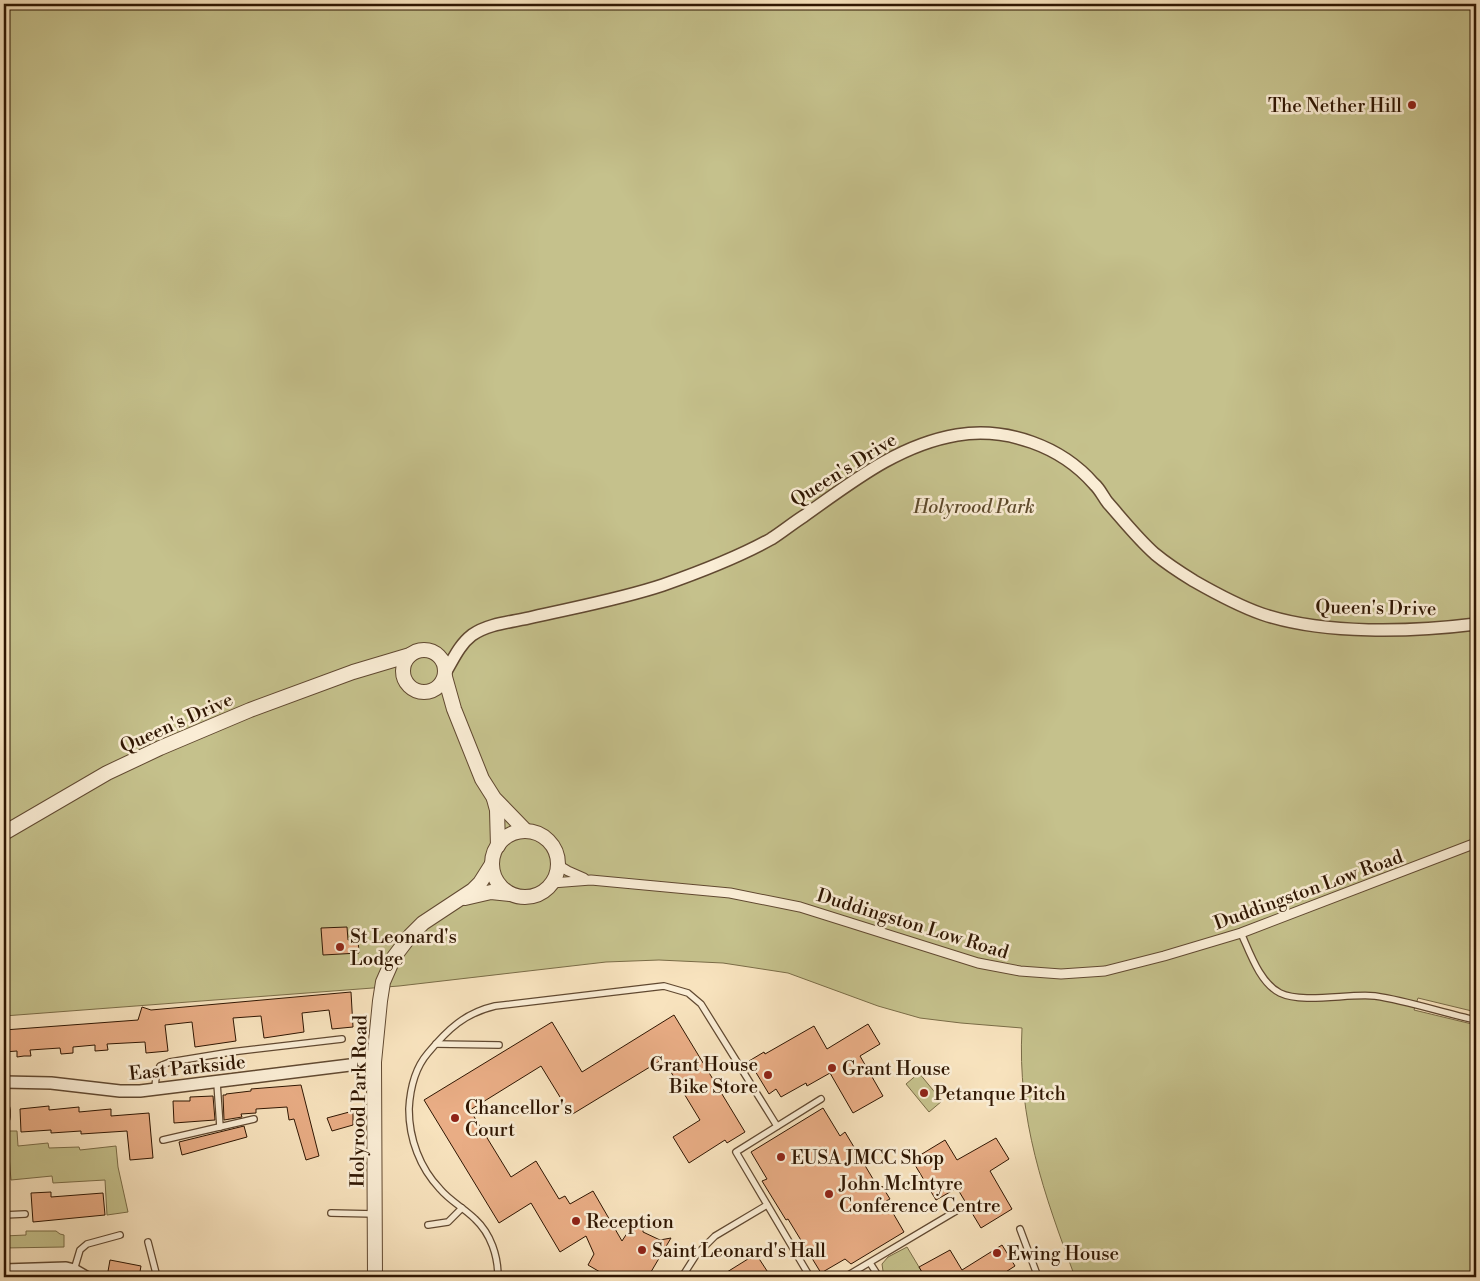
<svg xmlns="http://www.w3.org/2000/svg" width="1480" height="1281" viewBox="0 0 1480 1281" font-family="'Libre Bodoni',serif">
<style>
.green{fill:#c5c18c;stroke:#7a6c47}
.building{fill:#e9ad85;stroke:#2f1602}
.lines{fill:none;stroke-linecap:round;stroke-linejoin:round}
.service-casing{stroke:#614931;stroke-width:8}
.pedestrian-casing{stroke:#614931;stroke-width:11}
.minor-casing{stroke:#614931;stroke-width:14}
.tertiary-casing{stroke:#614931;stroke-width:16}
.service{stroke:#faedd5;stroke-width:5.5}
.pedestrian{stroke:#faedd5;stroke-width:9}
.minor{stroke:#faedd5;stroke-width:11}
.tertiary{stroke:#faedd5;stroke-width:14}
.poi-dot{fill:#8f2418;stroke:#faedd5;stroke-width:2}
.labels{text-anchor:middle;stroke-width:5;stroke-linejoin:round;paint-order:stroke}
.poi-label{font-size:19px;fill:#2f1602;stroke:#faedd5;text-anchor:start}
.street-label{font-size:19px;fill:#2f1602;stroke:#faedd5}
.park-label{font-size:19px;font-style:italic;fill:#5c492b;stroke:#faedd5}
</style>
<rect width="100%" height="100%" fill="#f8e3be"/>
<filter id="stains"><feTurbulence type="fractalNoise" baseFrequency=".004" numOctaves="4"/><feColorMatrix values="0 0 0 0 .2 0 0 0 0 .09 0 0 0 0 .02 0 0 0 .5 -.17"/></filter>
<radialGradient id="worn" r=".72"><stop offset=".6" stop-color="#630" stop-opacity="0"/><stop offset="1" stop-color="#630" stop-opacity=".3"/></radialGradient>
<g class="green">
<path d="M4,4H1476V1012L1418,998L1414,1010L1476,1025V1277H1075C1044,1194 1017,1119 1022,1028L961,1023L920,1018L878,1006L788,973L723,963L659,960L606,962L399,986L4,1016Z"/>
<polygon points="919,1073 942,1101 929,1112 906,1084"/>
<polygon points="7,1131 17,1131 18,1146 48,1143 49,1148 79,1147 80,1150 116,1146 118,1167 128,1212 107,1215 105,1180 53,1183 52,1176 11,1180"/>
<polygon points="26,1231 56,1231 60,1234 64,1235 64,1247 4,1248 4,1236 26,1235"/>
<polygon points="907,1247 925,1277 887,1277 883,1271 882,1264 888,1257"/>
</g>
<g class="building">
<polygon points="347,927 348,940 358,939 359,953 323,955 321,928"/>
<polygon points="351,992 353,1027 332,1029 329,1010 302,1013 304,1032 264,1038 261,1016 233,1018 236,1041 195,1047 192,1022 165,1025 168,1051 146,1053 145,1042 107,1044 108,1050 95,1051 95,1045 73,1047 73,1053 61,1054 60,1048 30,1050 31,1056 24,1056 17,1057 17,1051 4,1052 4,1030 138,1020 142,1007 151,1010"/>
<polygon points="674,1015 745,1132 727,1143 725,1140 689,1163 673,1137 700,1120 663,1059 571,1115 541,1066 470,1110 511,1177 536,1161 559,1199 565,1196 570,1204 593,1191 622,1241 633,1224 638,1223 643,1226 643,1232 660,1240 671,1238 648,1277 606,1277 600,1272 588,1265 594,1254 586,1236 560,1252 531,1203 499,1223 424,1100 552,1022 582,1072"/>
<polygon points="868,1024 880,1044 860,1056 883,1096 853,1113 830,1073 807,1086 806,1083 781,1097 776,1089 769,1094 749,1061 764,1052 765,1054 814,1026 827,1049"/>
<polygon points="301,1085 319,1156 306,1160 294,1119 289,1120 287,1107 256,1109 256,1113 241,1114 242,1117 224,1120 223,1095 226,1095 226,1094 251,1091 251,1089"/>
<polygon points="213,1096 215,1120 174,1123 173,1101 190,1101 190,1097"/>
<polygon points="49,1106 49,1110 79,1107 79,1112 111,1109 111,1116 149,1113 153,1158 130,1160 127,1131 81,1134 81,1131 51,1133 51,1130 21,1132 20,1109"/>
<polygon points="823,1108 840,1136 845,1132 879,1189 882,1186 890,1199 886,1201 904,1232 851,1264 845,1259 821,1273 788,1219 786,1220 762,1181 767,1179 751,1152"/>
<polygon points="353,1111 353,1125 332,1131 327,1118"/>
<polygon points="244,1126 247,1137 182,1155 179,1142"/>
<polygon points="996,1138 1009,1159 990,1171 1012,1209 981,1228 957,1188 936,1200 912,1160 945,1140 957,1160"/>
<polygon points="51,1192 51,1197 103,1193 105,1215 33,1222 31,1193"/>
<polygon points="1002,1245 1015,1266 998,1277 925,1277 919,1267 950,1250 962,1270"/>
<polygon points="756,1254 771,1277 719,1277"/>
<polygon points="110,1260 141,1266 139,1277 107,1277"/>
</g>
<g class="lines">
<defs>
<g id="service">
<path d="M1241,933C1250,953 1260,983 1280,993C1303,1004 1350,993 1375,996C1409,1001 1443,1013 1476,1020"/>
<polyline points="436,1044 499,1045"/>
<polyline points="217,1083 220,1127"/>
<polyline points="155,1089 156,1076 160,1066 170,1062 231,1052 342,1039"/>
<polyline points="163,1140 254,1119"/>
<polyline points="331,1213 375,1214"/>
<polyline points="4,1215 25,1214"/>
<polyline points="428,1225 448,1222 462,1208"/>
<polyline points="1020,1229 1038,1277"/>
<polyline points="148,1242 157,1277"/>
<polyline points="870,1263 879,1277"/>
<polyline points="74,1270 80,1250 87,1244 120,1235"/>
<path d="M498,1277C498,1256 491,1234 475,1219C464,1208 450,1201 440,1189C420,1168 409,1139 409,1109C410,1090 415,1068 428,1053C448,1029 465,1013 495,1006L664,986L688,993L701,1004L777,1126"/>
<polyline points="682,1277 696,1255 715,1236 767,1205"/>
<polyline points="810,1277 736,1152 821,1099"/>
<polyline points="845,1277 956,1211"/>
</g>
<g id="pedestrian">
<polyline points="558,865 568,871 584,878"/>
<polyline points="552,883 591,880 730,893 800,907 978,963 1020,971 1061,974 1105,971 1164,956 1241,933 1476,843"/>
</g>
<g id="minor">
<path d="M445,673C453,660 459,645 472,635C489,623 513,622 533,617C577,607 621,599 663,585C700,572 737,558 771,539C782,532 793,523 804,516C852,482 898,445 957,435C1007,427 1061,446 1094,484C1100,489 1103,497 1108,503C1123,520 1138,539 1155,554C1167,564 1181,573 1194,581C1215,593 1239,606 1262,614C1324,635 1412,632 1476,624"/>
<polyline points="4,1082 51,1083 120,1091 140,1091 374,1062"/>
<polyline points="4,1110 4,1117"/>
<polyline points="4,1270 66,1268 74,1270 86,1277"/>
</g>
<g id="tertiary">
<circle cx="424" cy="671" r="21"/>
<polyline points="445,677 454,709 482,779 494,798 526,831"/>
<polyline points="494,799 497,810 498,846"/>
<circle cx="525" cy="864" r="33"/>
<polyline points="4,833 107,773 160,748 250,710 353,672 410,655"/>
<polyline points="465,898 491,892 510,894"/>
<polyline points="375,1277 374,1062 380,1001 383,982 394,957 410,936 423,923 473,890 480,883 492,864"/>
</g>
</defs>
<use href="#service" class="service-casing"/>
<use href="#pedestrian" class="pedestrian-casing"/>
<use href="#minor" class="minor-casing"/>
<use href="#tertiary" class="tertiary-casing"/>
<use href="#service" class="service"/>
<use href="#pedestrian" class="pedestrian"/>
<use href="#minor" class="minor"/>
<use href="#tertiary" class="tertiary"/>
</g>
<g class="poi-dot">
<circle cx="1412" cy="105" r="5"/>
<circle cx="340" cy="947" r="5"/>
<circle cx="832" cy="1068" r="5"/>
<circle cx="768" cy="1075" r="5"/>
<circle cx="924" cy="1093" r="5"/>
<circle cx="455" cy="1118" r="5"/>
<circle cx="781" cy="1157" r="5"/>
<circle cx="829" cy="1194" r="5"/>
<circle cx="576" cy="1221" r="5"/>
<circle cx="642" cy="1250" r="5"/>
<circle cx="997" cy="1253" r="5"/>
</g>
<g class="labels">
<g class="poi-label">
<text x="1402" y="112" text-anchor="end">The Nether Hill</text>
<text x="350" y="943">St Leonard's<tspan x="350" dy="22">Lodge</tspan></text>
<text x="758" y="1071" text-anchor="end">Grant House<tspan x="758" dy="22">Bike Store</tspan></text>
<text x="842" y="1075">Grant House</text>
<text x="934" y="1100">Petanque Pitch</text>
<text x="465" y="1114">Chancellor's<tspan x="465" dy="22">Court</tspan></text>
<text x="791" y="1164">EUSA JMCC Shop</text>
<text x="839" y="1190">John McIntyre<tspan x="839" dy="22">Conference Centre</tspan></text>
<text x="586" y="1228">Reception</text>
<text x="652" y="1257">Saint Leonard's Hall</text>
<text x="1007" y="1260">Ewing House</text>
</g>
<g class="street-label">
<text transform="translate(843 469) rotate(-32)" y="7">Queen's Drive</text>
<text transform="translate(1376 607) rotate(1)" y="7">Queen's Drive</text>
<text transform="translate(176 722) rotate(-24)" y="7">Queen's Drive</text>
<text transform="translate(1308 889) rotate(-20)" y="7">Duddingston Low Road</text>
<text transform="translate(913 923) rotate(17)" y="7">Duddingston Low Road</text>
<text transform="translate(187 1067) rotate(-6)" y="7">East Parkside</text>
<text transform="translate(358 1101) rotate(-89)" y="7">Holyrood Park Road</text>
</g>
<g class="park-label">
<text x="974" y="513">Holyrood Park</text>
</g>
</g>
<rect width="1480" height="1281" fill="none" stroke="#f8e3be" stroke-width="20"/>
<rect x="5" y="5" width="1470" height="1271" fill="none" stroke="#2f1602" stroke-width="2.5"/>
<rect x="10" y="10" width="1460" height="1261" fill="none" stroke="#2f1602"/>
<rect width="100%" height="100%" filter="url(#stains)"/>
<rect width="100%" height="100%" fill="url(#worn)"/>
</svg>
